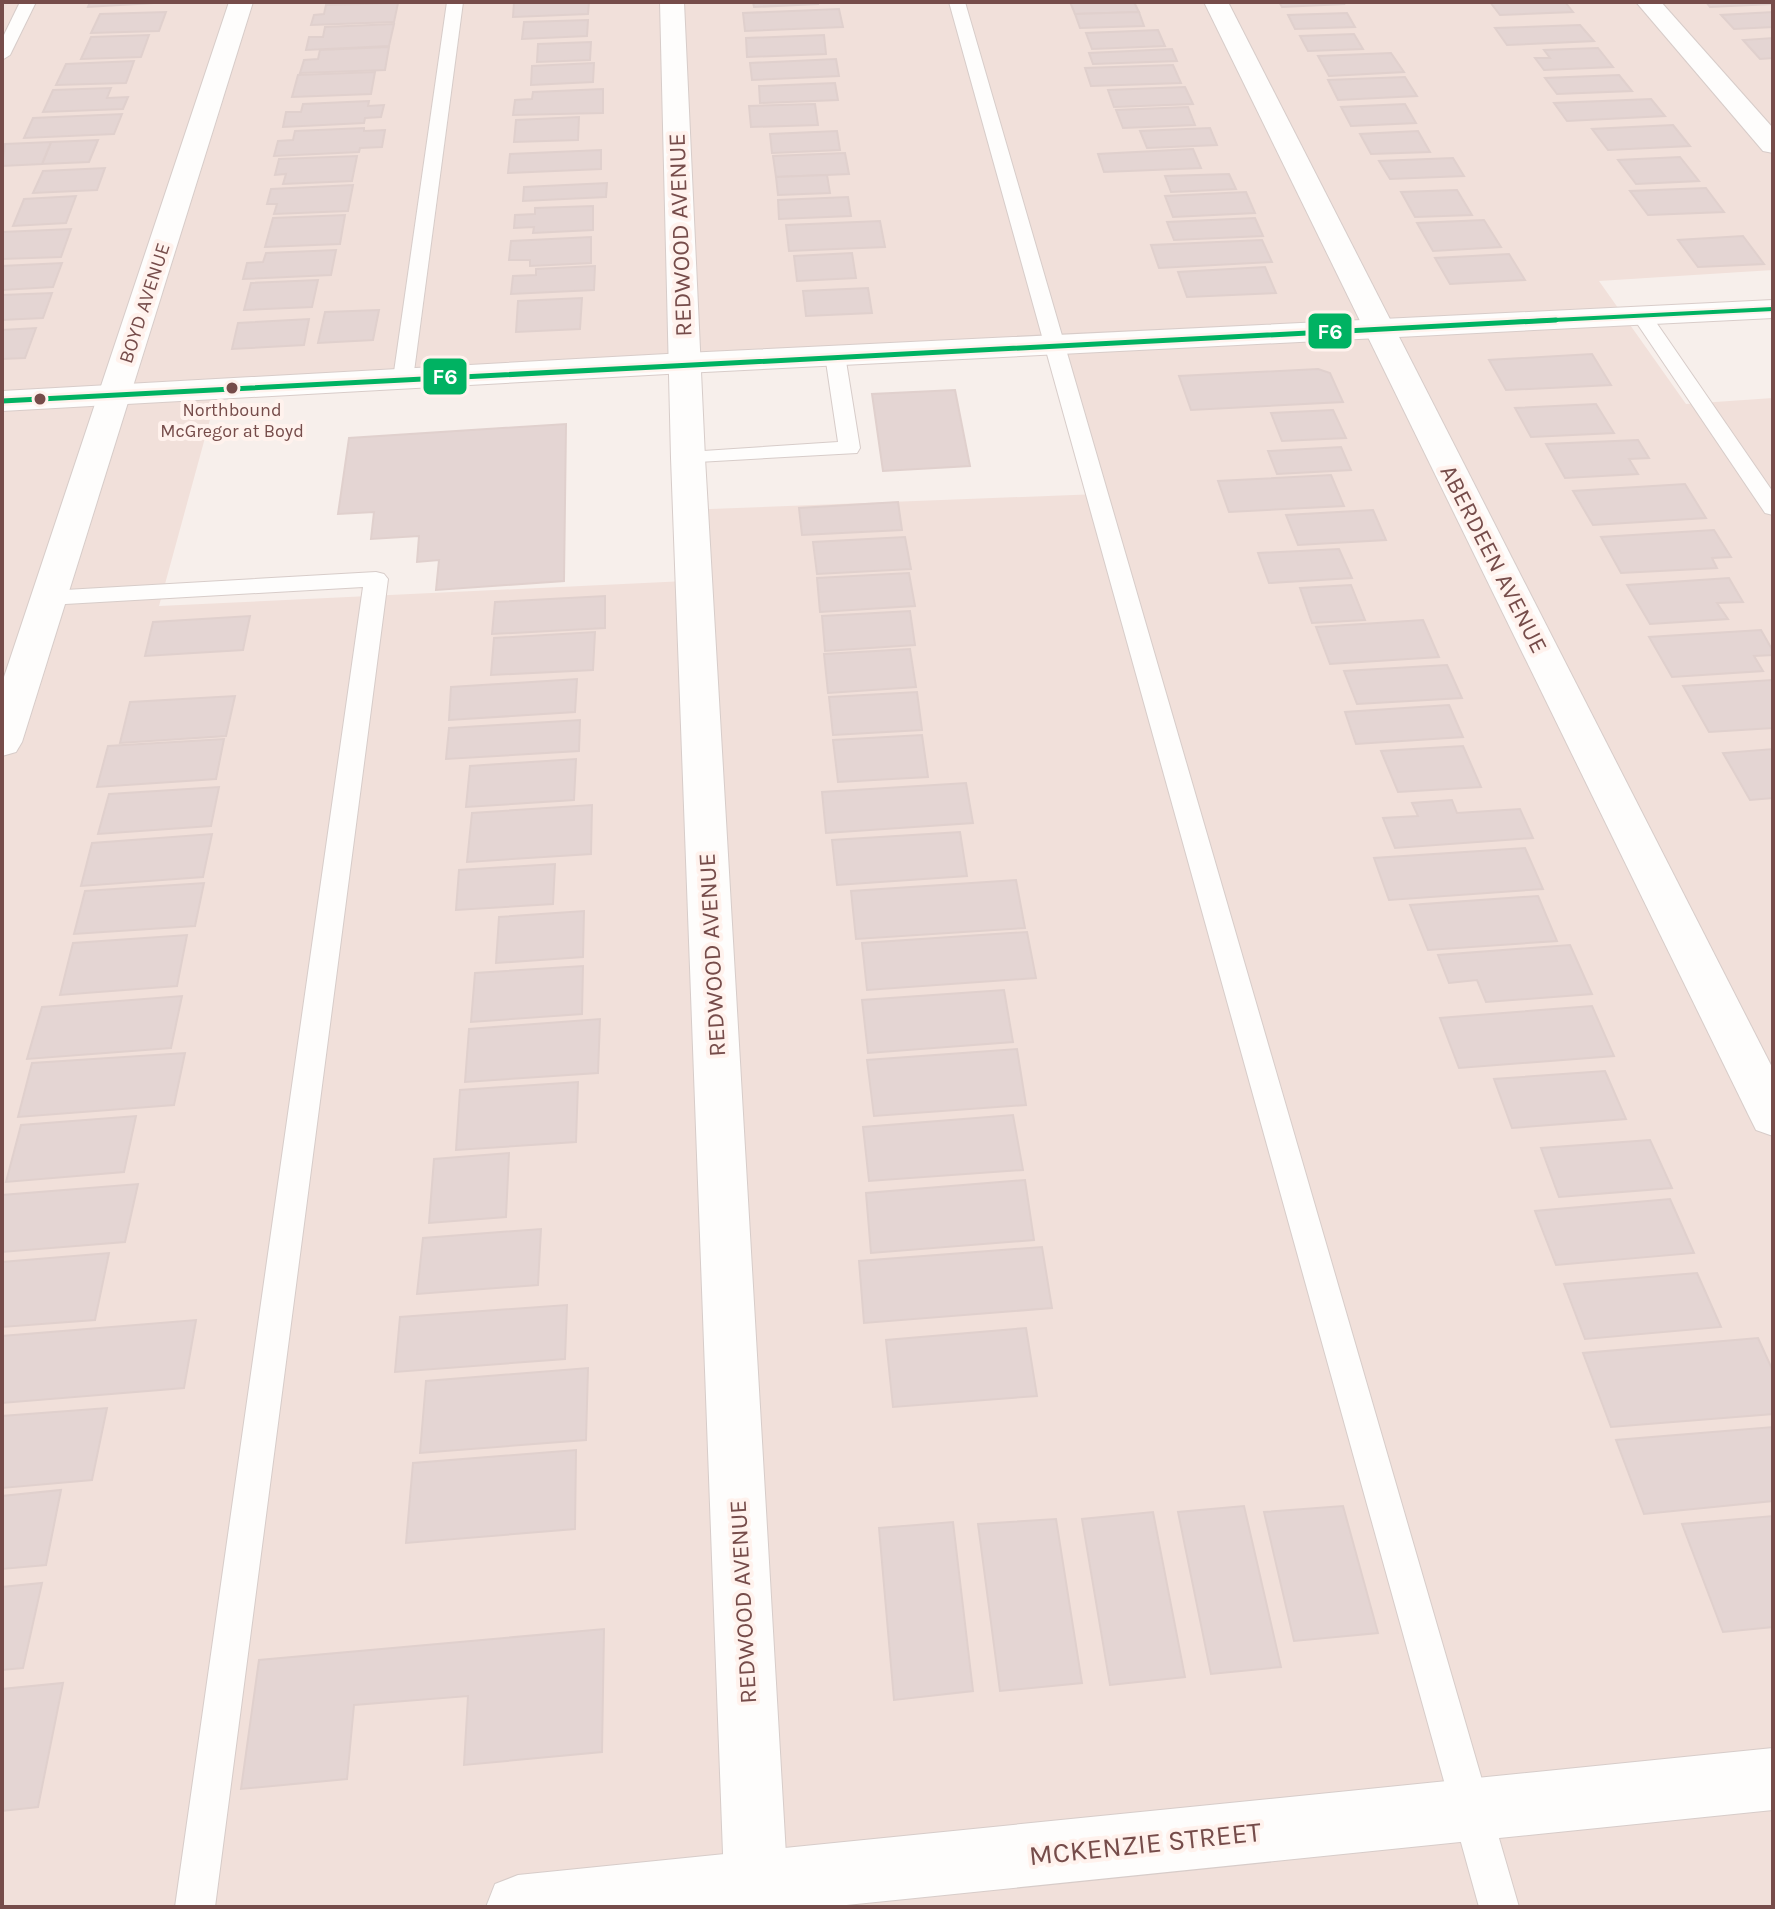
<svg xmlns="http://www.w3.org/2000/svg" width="1775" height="1909" viewBox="0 0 1775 1909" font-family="Karla,sans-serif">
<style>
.residential{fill:#f1e0da;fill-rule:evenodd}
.building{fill:#e4d5d3;stroke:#e0d0cd;stroke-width:2}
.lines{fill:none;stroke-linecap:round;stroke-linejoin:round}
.service-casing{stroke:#d7ccc9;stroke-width:2}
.minor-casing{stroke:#d7ccc9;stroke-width:2}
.tertiary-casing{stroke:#d7ccc9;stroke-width:2}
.secondary-casing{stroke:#d8ccc9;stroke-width:2}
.service{fill:#fefdfc;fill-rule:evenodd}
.minor{fill:#fefdfc;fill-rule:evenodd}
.tertiary{fill:#fefdfc;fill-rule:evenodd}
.secondary{fill:#fefdfc;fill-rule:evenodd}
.bus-1-far1-casing{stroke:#fff2ed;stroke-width:8}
.bus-1-casing{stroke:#fff2ed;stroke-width:10}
.bus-1-far1{stroke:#00b262;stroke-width:4}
.bus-1{stroke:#00b262;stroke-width:5}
.bus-dot{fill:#764c4a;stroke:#fff2ed;stroke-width:3}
.labels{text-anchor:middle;stroke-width:8;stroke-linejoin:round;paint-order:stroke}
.far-bus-label{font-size:18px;fill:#764c4a;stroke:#fff2ed}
.far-street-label{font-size:20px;fill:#764c4a;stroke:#fff2ed}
.street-label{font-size:24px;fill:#764c4a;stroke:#fff2ed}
.near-street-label{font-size:28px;fill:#764c4a;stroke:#fff2ed}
.line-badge{stroke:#fff2ed;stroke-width:3}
.badge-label{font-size:22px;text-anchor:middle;font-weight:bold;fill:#fff}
</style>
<rect width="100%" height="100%" fill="#f7efeb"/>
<path class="residential" d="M2,2H1773V270L1599,281L1686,404L1773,398V1907H2ZM1057,345L1099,494L683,510L686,581L159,606L217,394Z"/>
<g class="building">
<polygon points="90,2 171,2 88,7"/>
<polygon points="514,2 589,2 588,14 513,17"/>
<polygon points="753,2 818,2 818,4 754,7"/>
<polygon points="1070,2 1134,2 1139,12 1075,14"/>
<polygon points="1279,2 1343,2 1344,4 1282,7"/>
<polygon points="1490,2 1565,2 1573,12 1500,15"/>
<polygon points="1706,2 1769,2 1771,4 1710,7"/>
<polygon points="398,3 394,22 311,25 314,15 324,14 326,5"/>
<polygon points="839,9 843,27 745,31 743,13"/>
<polygon points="166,12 159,31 91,33 100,14"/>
<polygon points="1139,12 1144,26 1080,28 1075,14"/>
<polygon points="1773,12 1773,27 1734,29 1721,15"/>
<polygon points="1347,13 1355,27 1295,29 1288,15"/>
<polygon points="588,20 587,36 522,39 524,22"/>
<polygon points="394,24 389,46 306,50 309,37 323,37 325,27"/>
<polygon points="1580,25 1594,41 1507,45 1495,28"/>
<polygon points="1158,30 1165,46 1092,49 1086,33"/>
<polygon points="1354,34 1363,49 1308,51 1300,36"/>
<polygon points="149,35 141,57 81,59 91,37"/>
<polygon points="824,35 826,54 747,57 746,38"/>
<polygon points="1773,38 1773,58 1760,59 1743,40"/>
<polygon points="591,42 590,60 537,62 538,44"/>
<polygon points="389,47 385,70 300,73 304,60 318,59 320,50"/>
<polygon points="1598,48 1613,67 1544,70 1535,58 1550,58 1544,50"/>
<polygon points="1172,49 1177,61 1093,64 1089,53"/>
<polygon points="1391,53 1404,72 1329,76 1318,56"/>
<polygon points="836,59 839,76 752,80 750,63"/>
<polygon points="134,61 126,83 56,85 66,64"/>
<polygon points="594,63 593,82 531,85 532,66"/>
<polygon points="1173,65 1181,83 1091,86 1085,68"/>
<polygon points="375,72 371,94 292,97 298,75"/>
<polygon points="1619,75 1632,91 1557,94 1545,78"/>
<polygon points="1405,77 1417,96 1338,100 1328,80"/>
<polygon points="835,83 838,100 760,103 759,86"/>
<polygon points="1185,87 1193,104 1114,107 1108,90"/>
<polygon points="111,88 107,98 128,97 123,109 43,112 53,90"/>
<polygon points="603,89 603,113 513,115 515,100 532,99 533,92"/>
<polygon points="1651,99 1665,116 1567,121 1554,103"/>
<polygon points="369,101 368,106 384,105 381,117 365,118 364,123 283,127 286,112 301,112 303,104"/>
<polygon points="815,104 818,125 751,127 749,106"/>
<polygon points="1405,104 1416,123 1351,126 1341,107"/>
<polygon points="1188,107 1195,125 1123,128 1116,110"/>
<polygon points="122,114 114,134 24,138 33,118"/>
<polygon points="579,117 578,140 514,142 516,120"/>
<polygon points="1673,125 1690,146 1608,150 1592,129"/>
<polygon points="364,128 364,131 385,130 382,147 360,148 359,152 274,156 278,141 293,140 295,131"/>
<polygon points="1210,128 1217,145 1147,148 1140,131"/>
<polygon points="837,131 840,150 772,153 770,134"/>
<polygon points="1418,131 1430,152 1371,154 1360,134"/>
<polygon points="98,140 89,162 42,164 51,142"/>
<polygon points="51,142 42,164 2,166 5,144"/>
<polygon points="1193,149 1201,168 1104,172 1098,154"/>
<polygon points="601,150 601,169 508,173 510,154"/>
<polygon points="845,153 849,174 776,177 773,156"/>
<polygon points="357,156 352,181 283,184 286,174 275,175 279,159"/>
<polygon points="1680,157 1699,181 1636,184 1618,160"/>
<polygon points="1453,158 1464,176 1390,179 1379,161"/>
<polygon points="105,168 97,190 33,193 43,171"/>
<polygon points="1229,174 1236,189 1171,192 1165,176"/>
<polygon points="827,175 830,193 778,195 776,177"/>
<polygon points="607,183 606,197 523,201 524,187"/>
<polygon points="353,185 348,211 274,214 277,204 267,204 271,189"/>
<polygon points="1706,188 1724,212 1648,215 1630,191"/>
<polygon points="1457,190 1472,215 1415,217 1401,192"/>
<polygon points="1246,192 1255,213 1173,217 1165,196"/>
<polygon points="76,196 66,223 13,226 24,199"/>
<polygon points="848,197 851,216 779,219 778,200"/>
<polygon points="593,206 593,230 533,233 534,227 514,228 515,215 535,214 535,208"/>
<polygon points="345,215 340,244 265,247 273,218"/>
<polygon points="1255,218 1263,236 1174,240 1167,222"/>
<polygon points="1484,220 1501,247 1433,251 1417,223"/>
<polygon points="880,221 885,247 789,251 786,225"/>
<polygon points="71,229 61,257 2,259 2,232"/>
<polygon points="1743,236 1764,264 1698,267 1678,240"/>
<polygon points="591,237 591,263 530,266 530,260 509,260 511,241"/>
<polygon points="1262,240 1272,262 1159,268 1151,245"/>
<polygon points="336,250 331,275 243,279 247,263 263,262 266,253"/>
<polygon points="852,253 856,278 797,281 794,256"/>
<polygon points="1509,254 1525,280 1450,284 1435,258"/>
<polygon points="62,263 53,287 2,290 2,266"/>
<polygon points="595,266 594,290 511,294 513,276 536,275 536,269"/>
<polygon points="1265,267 1276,293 1187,297 1178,272"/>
<polygon points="318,280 312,307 244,310 251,283"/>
<polygon points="868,288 872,313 806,316 803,291"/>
<polygon points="52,293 43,318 2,320 2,295"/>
<polygon points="582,298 580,329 516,332 518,301"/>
<polygon points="379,310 373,340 318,343 325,312"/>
<polygon points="309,319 304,345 232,349 238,323"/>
<polygon points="36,328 25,358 2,359 2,330"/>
<polygon points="1592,354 1611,385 1506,390 1489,360"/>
<polygon points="1318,369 1330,373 1343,402 1191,410 1179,376"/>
<polygon points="955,390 970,466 883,471 872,394"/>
<polygon points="1596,404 1614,433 1531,437 1515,408"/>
<polygon points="1333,410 1346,438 1282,441 1271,413"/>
<polygon points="566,424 564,581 436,590 439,560 417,562 419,536 371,539 374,512 338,514 349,438"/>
<polygon points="1638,440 1649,458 1629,459 1638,474 1565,478 1546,444"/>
<polygon points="1341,447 1351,470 1277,474 1268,451"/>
<polygon points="1331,475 1344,506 1229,512 1218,481"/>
<polygon points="1685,484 1706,518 1593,525 1573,491"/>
<polygon points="898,502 902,530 802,535 799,508"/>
<polygon points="1373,510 1386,540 1298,545 1286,515"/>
<polygon points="1714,530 1731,557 1712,558 1717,568 1621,573 1601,537"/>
<polygon points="905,537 911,569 817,574 813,542"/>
<polygon points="1339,549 1352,578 1269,583 1258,553"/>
<polygon points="909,573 915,606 820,612 817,578"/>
<polygon points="1729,578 1743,602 1717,603 1728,619 1650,624 1627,585"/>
<polygon points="1351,585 1365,620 1312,623 1300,588"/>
<polygon points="605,596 605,628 492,634 495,602"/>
<polygon points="910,611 915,645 825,651 822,616"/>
<polygon points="250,616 243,650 145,656 153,622"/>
<polygon points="1423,620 1439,657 1330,664 1316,627"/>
<polygon points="1761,630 1773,651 1773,655 1754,656 1763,671 1672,677 1649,637"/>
<polygon points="595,632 593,670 491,675 494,638"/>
<polygon points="910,649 916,687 828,693 824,654"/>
<polygon points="1447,665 1462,698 1357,704 1344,671"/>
<polygon points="577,679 575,712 449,720 451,687"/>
<polygon points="1772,680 1773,728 1709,732 1683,686"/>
<polygon points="917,692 922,730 833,735 829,697"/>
<polygon points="235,696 226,736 120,743 130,702"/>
<polygon points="1449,705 1463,737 1356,744 1345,712"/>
<polygon points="580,720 579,751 446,759 449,728"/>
<polygon points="922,735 928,777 838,782 833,740"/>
<polygon points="224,739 216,779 97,787 108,746"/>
<polygon points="1463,746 1481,787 1398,792 1381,751"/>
<polygon points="1773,749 1773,798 1750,800 1723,753"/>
<polygon points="576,759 574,800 466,807 470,766"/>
<polygon points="966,783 973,823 826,833 822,792"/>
<polygon points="219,787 211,826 98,834 109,794"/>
<polygon points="1452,800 1457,813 1520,809 1533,838 1395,848 1383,818 1418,816 1412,803"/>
<polygon points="592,805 591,854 467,862 472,813"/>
<polygon points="960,832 967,876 837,885 832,840"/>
<polygon points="212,834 203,877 81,886 92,843"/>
<polygon points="1525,848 1543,889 1389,900 1374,858"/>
<polygon points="555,864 553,904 456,910 459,870"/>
<polygon points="1016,880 1025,928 856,939 851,891"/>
<polygon points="204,883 195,926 74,934 85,891"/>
<polygon points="1538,896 1557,941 1428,950 1410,905"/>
<polygon points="584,911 583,957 496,963 499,917"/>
<polygon points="1027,932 1036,978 867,990 862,943"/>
<polygon points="187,935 177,986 60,995 73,943"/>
<polygon points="1570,945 1592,994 1486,1002 1477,980 1449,983 1438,955"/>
<polygon points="583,966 582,1014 471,1022 475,973"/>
<polygon points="1004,990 1013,1042 868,1053 862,1000"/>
<polygon points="182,996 171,1048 27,1059 42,1007"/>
<polygon points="1592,1006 1614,1056 1459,1068 1440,1018"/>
<polygon points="600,1019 598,1073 465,1082 469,1029"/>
<polygon points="1017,1049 1026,1105 874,1116 867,1060"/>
<polygon points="185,1053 174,1105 18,1117 32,1063"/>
<polygon points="1605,1071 1626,1119 1512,1128 1494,1079"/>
<polygon points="578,1082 576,1142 456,1150 460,1090"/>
<polygon points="1013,1115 1023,1170 869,1181 863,1127"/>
<polygon points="136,1116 124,1172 6,1182 21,1125"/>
<polygon points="1650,1140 1672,1188 1559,1197 1541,1148"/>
<polygon points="509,1153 506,1217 429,1223 434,1159"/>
<polygon points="1025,1180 1034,1240 871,1253 866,1193"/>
<polygon points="138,1184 125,1242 2,1252 2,1195"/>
<polygon points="1670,1199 1694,1253 1556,1265 1535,1211"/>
<polygon points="541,1229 538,1285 417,1294 423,1238"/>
<polygon points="1042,1247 1052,1308 864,1323 859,1261"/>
<polygon points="109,1253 95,1320 2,1327 2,1262"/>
<polygon points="1697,1273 1721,1327 1585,1339 1564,1284"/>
<polygon points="567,1305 565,1359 395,1372 400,1317"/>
<polygon points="196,1320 184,1388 2,1403 2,1336"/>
<polygon points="1026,1328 1037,1396 893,1407 886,1340"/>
<polygon points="1758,1338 1773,1371 1773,1414 1611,1427 1583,1353"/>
<polygon points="588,1368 586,1440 420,1453 426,1381"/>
<polygon points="107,1408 92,1480 2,1488 2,1416"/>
<polygon points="1773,1427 1773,1501 1644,1514 1616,1440"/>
<polygon points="576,1450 575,1529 406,1543 413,1463"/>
<polygon points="61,1490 46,1565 2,1569 2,1496"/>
<polygon points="1244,1506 1281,1667 1211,1674 1178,1512"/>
<polygon points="1343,1506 1378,1633 1294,1641 1264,1512"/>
<polygon points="1153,1512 1185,1677 1110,1685 1082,1519"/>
<polygon points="1773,1516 1773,1627 1723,1632 1682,1524"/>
<polygon points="1056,1519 1082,1683 1000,1691 978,1524"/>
<polygon points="953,1522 973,1691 894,1700 879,1528"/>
<polygon points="42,1583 23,1668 2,1670 2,1587"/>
<polygon points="604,1629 602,1752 464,1765 468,1696 354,1705 347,1779 241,1789 259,1660"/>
<polygon points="63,1683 38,1807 2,1811 2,1689"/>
</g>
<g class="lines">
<defs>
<g id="service">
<polygon points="20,2 36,2 10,55 2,60 2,39"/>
<polygon points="447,2 463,2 413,379 403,385 393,379"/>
<polygon points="949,2 965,2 1519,1907 1479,1907"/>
<polygon points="1642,310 1649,312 1773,492 1773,515 1765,513 1632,316"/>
<polygon points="835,349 845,355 860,448 857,453 680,463 677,458 680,453 688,452 838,442 825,355"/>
<polygon points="376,572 384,574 388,579 215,1907 175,1907 363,587 48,605 40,603 36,598 40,593 48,591"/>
</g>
<g id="minor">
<polygon points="229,2 253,2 22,742 16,752 2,756 2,683"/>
<polygon points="1204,2 1228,2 1773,1069 1773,1136 1756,1130 1749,1116"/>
<polygon points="1636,2 1661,2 1773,128 1773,153 1763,151"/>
<polygon points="1773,1748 1773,1810 827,1907 486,1907 495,1884 518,1875"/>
</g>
<polygon id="tertiary" points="660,2 684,2 705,458 789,1907 725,1907 671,458"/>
<polygon id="secondary" points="1773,300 1773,318 685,373 2,411 2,391 685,353"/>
</defs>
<use href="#service" class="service-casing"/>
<use href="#minor" class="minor-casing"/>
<use href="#tertiary" class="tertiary-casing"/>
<use href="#secondary" class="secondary-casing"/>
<use href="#service" class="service"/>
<use href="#minor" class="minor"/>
<use href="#tertiary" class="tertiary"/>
<use href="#secondary" class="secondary"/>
<defs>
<polyline id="bus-1-far1" points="1515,322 1773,309"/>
<polyline id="bus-1" points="2,401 1556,320"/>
</defs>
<use href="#bus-1-far1" class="bus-1-far1-casing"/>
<use href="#bus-1" class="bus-1-casing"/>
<use href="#bus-1-far1" class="bus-1-far1"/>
<use href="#bus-1" class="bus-1"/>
</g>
<g class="bus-dot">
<circle cx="232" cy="388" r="7"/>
<circle cx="40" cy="399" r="7"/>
</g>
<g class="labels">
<g class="far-bus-label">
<text x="232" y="416">Northbound<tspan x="232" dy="21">McGregor at Boyd</tspan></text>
</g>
<g class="far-street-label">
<text transform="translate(144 303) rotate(-72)" y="7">BOYD AVENUE</text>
</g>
<g class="street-label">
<text transform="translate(680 235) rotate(-92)" y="8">REDWOOD AVENUE</text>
<text transform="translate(1494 559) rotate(63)" y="8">ABERDEEN AVENUE</text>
<text transform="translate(712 955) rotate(-93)" y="8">REDWOOD AVENUE</text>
<text transform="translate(743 1602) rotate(-93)" y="8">REDWOOD AVENUE</text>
</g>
<g class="near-street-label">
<text transform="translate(1145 1843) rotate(-6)" y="10">MCKENZIE STREET</text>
</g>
</g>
<g class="line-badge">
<rect x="1307" y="312" width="46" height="38" rx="8" fill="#00b262"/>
<rect x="422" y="357" width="46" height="39" rx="8" fill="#00b262"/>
</g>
<g class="badge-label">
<text x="1330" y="339">F6</text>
<text x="445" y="384">F6</text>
</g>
<rect width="1775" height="1909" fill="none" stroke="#764c4a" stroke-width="8"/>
</svg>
